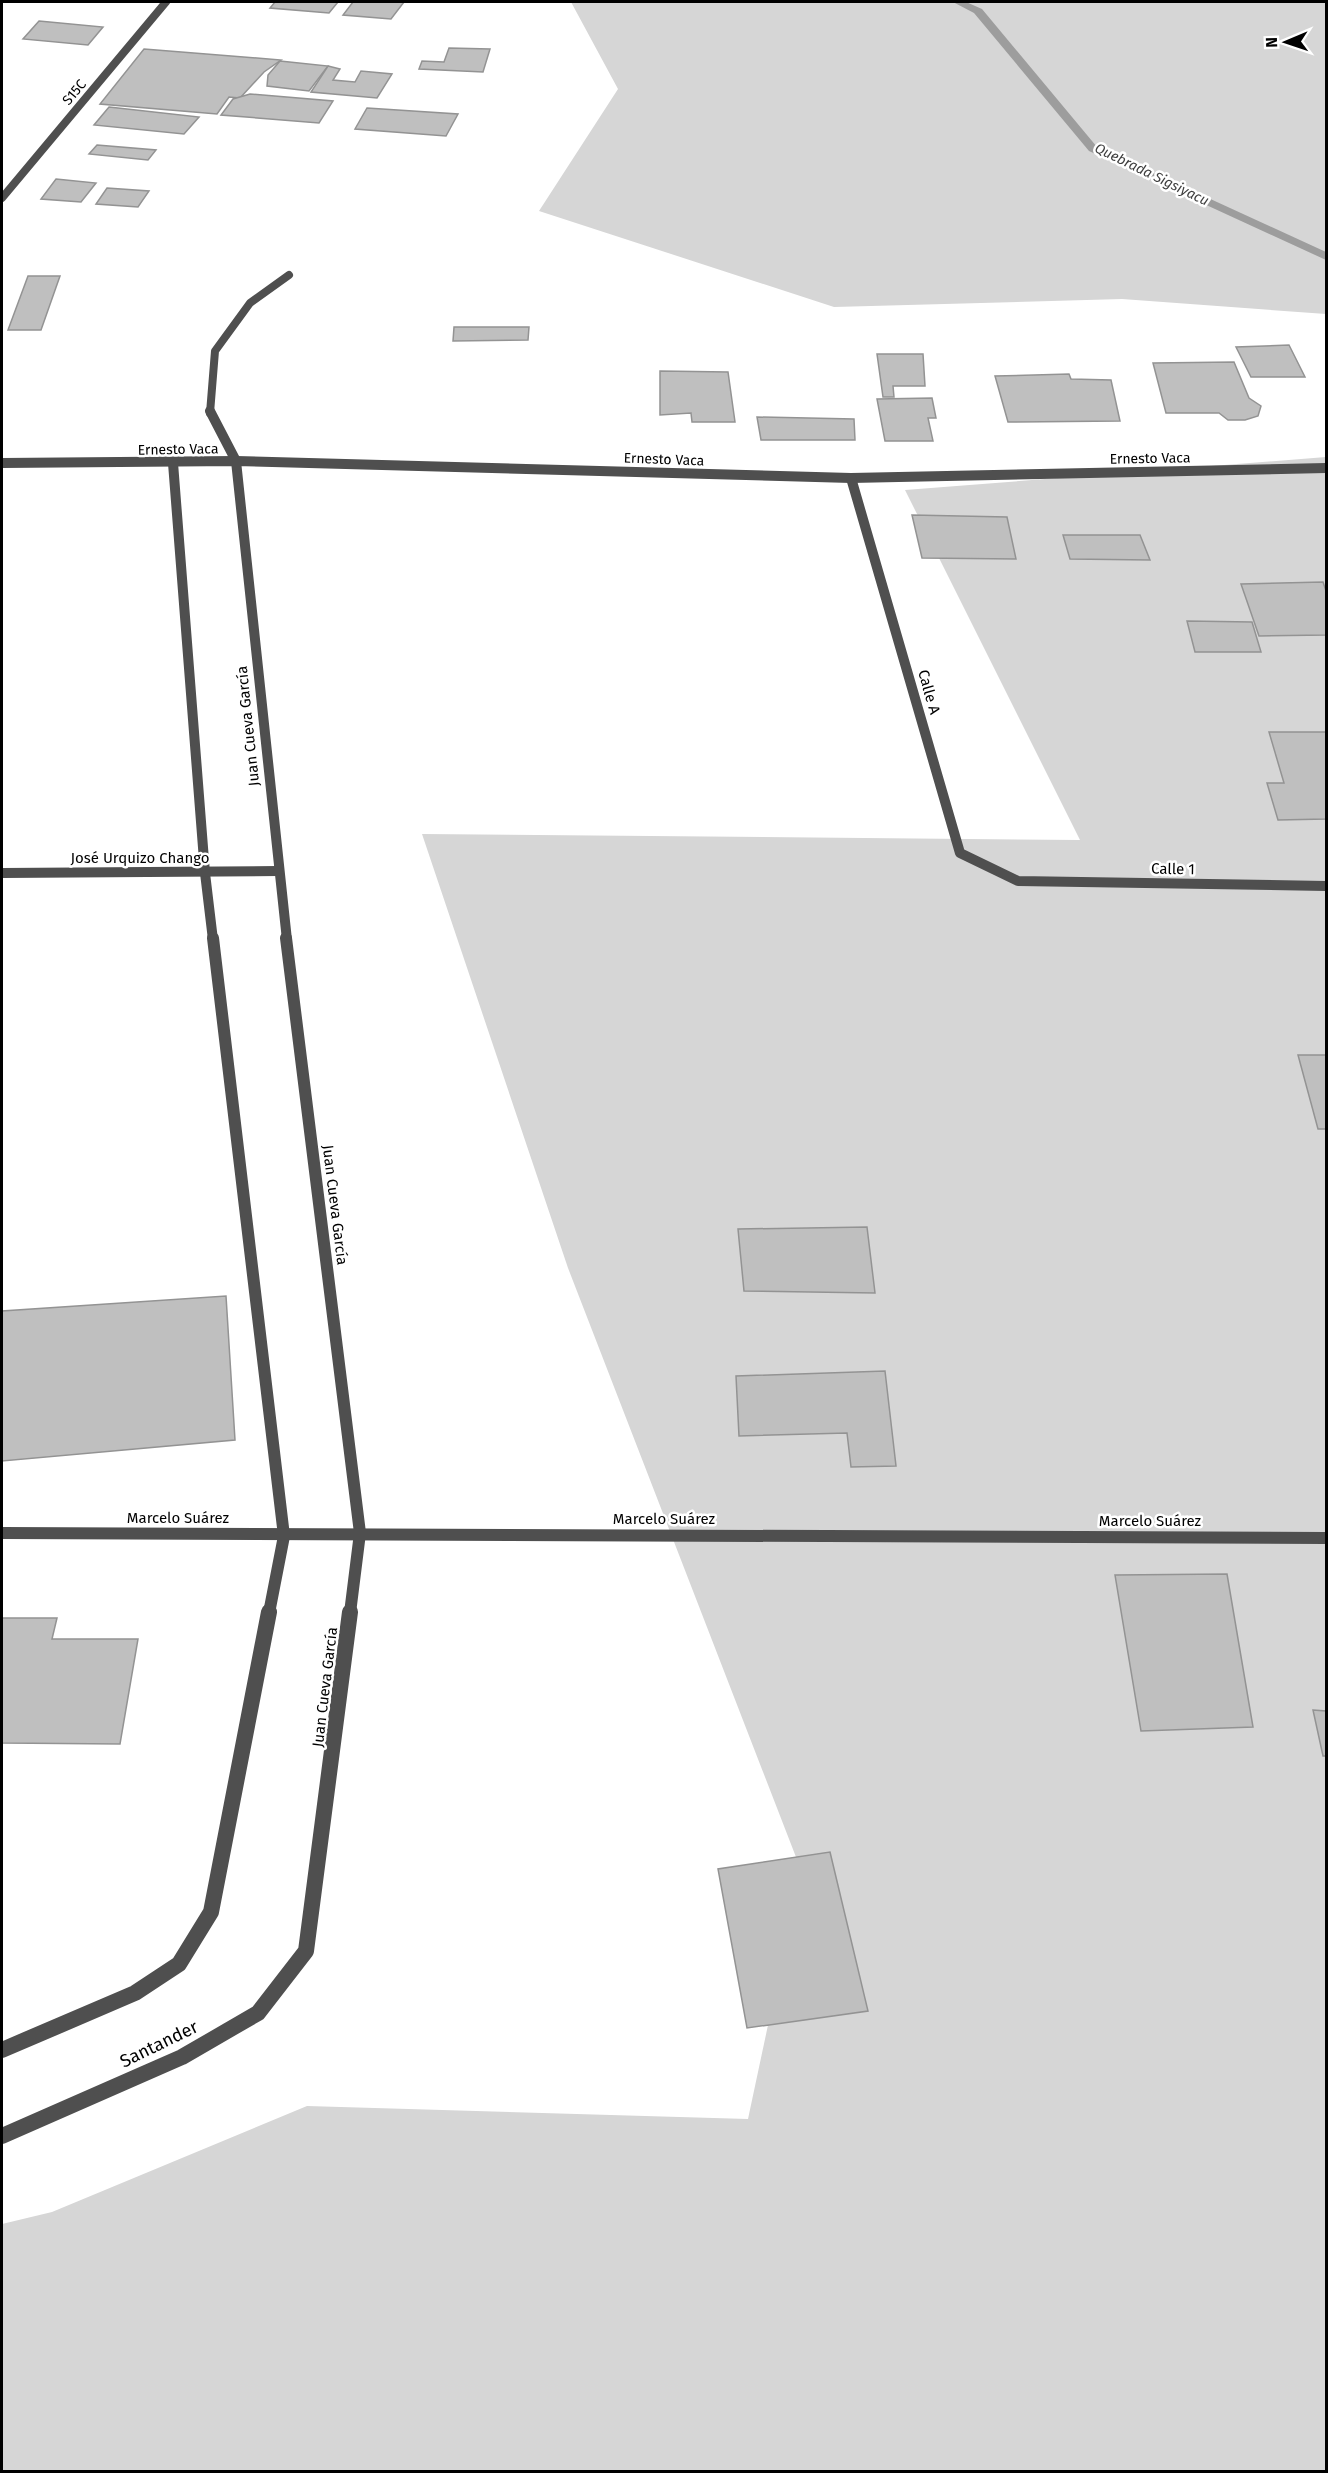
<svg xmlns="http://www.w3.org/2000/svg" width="1328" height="2473" viewBox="0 0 1328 2473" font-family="'Fira Sans',sans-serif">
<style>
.green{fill:#d6d6d6}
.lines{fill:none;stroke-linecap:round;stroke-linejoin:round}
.stream{fill:#9d9d9d;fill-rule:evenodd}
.building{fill:#bfbfbf;stroke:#939393;stroke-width:1.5}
.street-far3{stroke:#4f4f4f;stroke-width:8}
.street-far2{stroke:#4f4f4f;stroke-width:10}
.street-far1{stroke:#4f4f4f;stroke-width:12}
.street{stroke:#4f4f4f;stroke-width:16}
.labels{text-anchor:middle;stroke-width:5;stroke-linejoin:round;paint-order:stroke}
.far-street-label{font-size:14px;fill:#000;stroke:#fff}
.far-water-label{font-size:14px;font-style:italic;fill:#3e3e3e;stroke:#fff}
.street-label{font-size:15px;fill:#000;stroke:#fff}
.near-street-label{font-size:18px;fill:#000;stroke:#fff}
</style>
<rect width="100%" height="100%" fill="#fff"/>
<g class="green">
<polygon points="571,2 1326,2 1326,314 1122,299 834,307 539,211 618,89"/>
<polygon points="1326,457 1326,2471 2,2471 2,2224 52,2212 307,2106 748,2119 801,1870 568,1268 422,834 1080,840 905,490"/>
</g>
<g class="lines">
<polygon class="stream" points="953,2 966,2 982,9 1097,147 1326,252 1326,260 1089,151 974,13"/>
</g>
<g class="building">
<polygon points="275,2 338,2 329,13 270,8"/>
<polygon points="353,2 404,2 391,19 343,15"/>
<polygon points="39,21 103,27 88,45 23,39"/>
<polygon points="449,48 490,49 483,72 419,69 422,61 444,62"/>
<polygon points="144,49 281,60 264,72 240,98 229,97 217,114 100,104"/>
<polygon points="280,61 328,66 309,91 267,86 268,75"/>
<polygon points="328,66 340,69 333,80 355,82 361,71 392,74 377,98 311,92"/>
<polygon points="250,94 333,101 319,123 221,115 233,99"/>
<polygon points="109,107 199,117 184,134 94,125"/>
<polygon points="367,108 458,114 446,136 355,129"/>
<polygon points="97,145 156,150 148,160 89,154"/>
<polygon points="56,179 96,183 81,202 41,199"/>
<polygon points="107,188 149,191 138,207 96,204"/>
<polygon points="28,276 60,276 41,330 8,330"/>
<polygon points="454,327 529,327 528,340 453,341"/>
<polygon points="1289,345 1305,377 1251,377 1236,347"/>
<polygon points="877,354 923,354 925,386 893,386 894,397 883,397"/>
<polygon points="1234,362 1249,398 1261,406 1258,416 1245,420 1228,420 1219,413 1166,413 1153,363"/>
<polygon points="660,371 728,372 735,422 692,422 691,413 660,415"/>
<polygon points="1069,374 1071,379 1111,380 1120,421 1008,422 995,376"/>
<polygon points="932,398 936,418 928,418 933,441 885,441 877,399"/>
<polygon points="757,417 854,419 855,440 761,440"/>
<polygon points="912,515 1007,517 1016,559 922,558"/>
<polygon points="1063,535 1140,535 1150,560 1070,559"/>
<polygon points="1323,582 1326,591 1326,635 1259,636 1241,584"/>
<polygon points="1187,621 1252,622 1261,652 1195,652"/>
<polygon points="1269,732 1326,732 1326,819 1278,820 1267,783 1284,783"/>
<polygon points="1298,1055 1326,1055 1326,1129 1318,1129"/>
<polygon points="867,1227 875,1293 744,1291 738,1229"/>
<polygon points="226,1296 235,1440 2,1461 2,1311"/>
<polygon points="885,1371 896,1466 851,1467 847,1433 739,1436 736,1376"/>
<polygon points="1227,1574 1253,1727 1141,1731 1115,1575"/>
<polygon points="2,1618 57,1618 52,1639 138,1639 120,1744 2,1743"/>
<polygon points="1313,1710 1326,1711 1326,1756 1323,1756"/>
<polygon points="830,1852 868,2011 747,2028 718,1869"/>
</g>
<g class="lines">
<g class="street-far3">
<polyline points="2,198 166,2"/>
<polyline points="210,413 215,351 250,303 289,275"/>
</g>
<g class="street-far2">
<polyline points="210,411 236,461 287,940"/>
<polyline points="2,463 236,461 851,478 1326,468"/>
<polyline points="173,463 205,873 213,940"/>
<polyline points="851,478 960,853 1018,881 1326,886"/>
<polyline points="2,873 278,871"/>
</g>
<g class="street-far1">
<polyline points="213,938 284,1536 269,1613"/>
<polyline points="286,938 360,1533 350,1613"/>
<polyline points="2,1533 1326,1538"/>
</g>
<g class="street">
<polyline points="2,2050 135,1993 179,1964 211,1912 269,1612"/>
<polyline points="2,2136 182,2057 258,2013 306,1951 350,1612"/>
</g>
</g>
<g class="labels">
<g class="far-street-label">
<text transform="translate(74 92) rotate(-50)" y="5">S15C</text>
<text transform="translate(178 449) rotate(-1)" y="5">Ernesto Vaca</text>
<text transform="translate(1150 458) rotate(-1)" y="5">Ernesto Vaca</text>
<text transform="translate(664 459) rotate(2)" y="5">Ernesto Vaca</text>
</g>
<g class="far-water-label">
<text transform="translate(1152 174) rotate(26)" y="5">Quebrada Sigsiyacu</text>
</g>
<g class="street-label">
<text transform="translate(929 692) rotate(74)" y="5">Calle A</text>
<text transform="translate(248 726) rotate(-96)" y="5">Juan Cueva García</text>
<text x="140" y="863">José Urquizo Chango</text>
<text transform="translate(1173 869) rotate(1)" y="5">Calle 1</text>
<text transform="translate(335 1205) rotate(83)" y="5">Juan Cueva García</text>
<text x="178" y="1523">Marcelo Suárez</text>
<text x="664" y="1524">Marcelo Suárez</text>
<text x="1150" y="1526">Marcelo Suárez</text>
<text transform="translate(325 1687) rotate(-83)" y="5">Juan Cueva García</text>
</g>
<g class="near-street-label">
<text transform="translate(159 2044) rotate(-26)" y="6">Santander</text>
</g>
</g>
<rect width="1328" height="2473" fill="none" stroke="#000000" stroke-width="6"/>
<g transform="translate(1286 42) rotate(268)" stroke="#ffffff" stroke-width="4.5" paint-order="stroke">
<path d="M0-4.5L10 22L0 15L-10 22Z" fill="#000000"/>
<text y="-9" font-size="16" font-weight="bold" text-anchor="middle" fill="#000000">N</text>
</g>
</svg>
